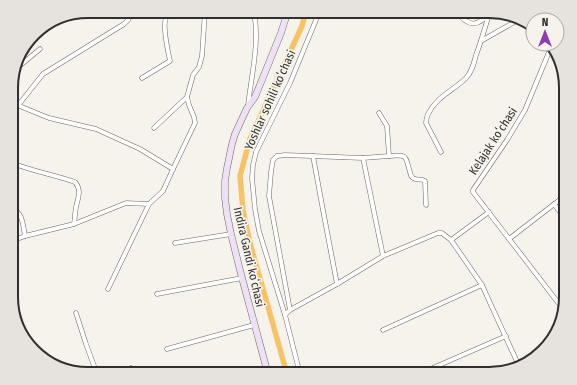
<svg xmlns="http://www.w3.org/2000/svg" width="577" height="385" viewBox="0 0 577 385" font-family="'Fira Sans Condensed',sans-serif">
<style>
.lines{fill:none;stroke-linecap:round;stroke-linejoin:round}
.canal{stroke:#f7c365;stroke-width:5.5}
.street-casing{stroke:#6a6763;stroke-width:5}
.secondary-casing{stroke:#6a6763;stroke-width:7}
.street{stroke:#fff;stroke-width:4}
.secondary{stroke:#efe0f5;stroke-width:6}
.labels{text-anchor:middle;stroke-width:3.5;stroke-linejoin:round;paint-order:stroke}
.street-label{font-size:12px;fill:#302f2d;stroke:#f6f3ed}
.rim{fill:none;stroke:#302f2d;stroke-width:2}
</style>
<rect width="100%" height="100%" fill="#f6f3ed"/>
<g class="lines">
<polyline class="canal" points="287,374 250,243 243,210 240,176 250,139 302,26 306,11"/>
<defs>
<g id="street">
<path d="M458,11C460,15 462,19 466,21C476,28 485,19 491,11"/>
<polyline points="481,41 518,20"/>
<polyline points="554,48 549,52 525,110 507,140 473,190 473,192 563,309"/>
<polyline points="17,68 40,49"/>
<path d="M142,78L170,61C168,51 162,26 166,18C167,15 170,13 173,11"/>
<polyline points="17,105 49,118 96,129 140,149 173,169"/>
<path d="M248,105C251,79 261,35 253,11"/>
<polyline points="12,113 43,74 124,24 128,20 133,11"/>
<polyline points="154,128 187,97"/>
<path d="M441,152L426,123C426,119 427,117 428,114C437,96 453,91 466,78C472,72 474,63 476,55C481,42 485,28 489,14"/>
<polyline points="313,156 322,205 337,284"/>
<path d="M389,156C408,154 405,156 410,172C410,175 411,176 413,178C417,181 421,178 425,181L426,205"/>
<polyline points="363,158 383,256"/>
<path d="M12,163C32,171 55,175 75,182C82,190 78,198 76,207C75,212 75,218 74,224"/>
<polyline points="554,204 566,220"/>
<path d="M12,209C23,212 23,226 25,236"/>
<polyline points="509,239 566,195"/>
<polyline points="451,240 489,212"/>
<polyline points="12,241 25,236 74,224 126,203 149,204"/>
<polyline points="175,243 231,234"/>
<polyline points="108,289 149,204 163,191 173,169 195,123 194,117 189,105 187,97 193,75 199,67 202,56 205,11"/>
<polyline points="12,294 26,340"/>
<polyline points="157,294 242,278"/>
<polyline points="290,310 269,196 271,172 273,160 277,156 285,155 363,158 389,156 387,126 379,113"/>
<polyline points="76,313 86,344 97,374"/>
<polyline points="285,315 290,310 337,284 383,256 438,233 442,233 451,240 482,285 491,305 519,366"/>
<polyline points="383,330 482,285"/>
<polyline points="167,349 254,325"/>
<polyline points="131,368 139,374"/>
<polyline points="258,374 267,370"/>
<polyline points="300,374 285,315 259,231 255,209 252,178 253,165 256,152 290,83 316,20 318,11"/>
<polyline points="419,374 506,336"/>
</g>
<polyline id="secondary" points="268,374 242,278 231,234 227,214 225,198 225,181 227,168 232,144 235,134 247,108 255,97 281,33 288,11"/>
</defs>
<use href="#street" class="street-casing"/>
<use href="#secondary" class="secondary-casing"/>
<use href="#street" class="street"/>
<use href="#secondary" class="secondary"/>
</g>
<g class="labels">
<g class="street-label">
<text transform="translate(270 100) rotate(-66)" y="4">Yoshlar sohili koʻchasi</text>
<text transform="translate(493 141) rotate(-57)" y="4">Kelajak koʻchasi</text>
<text transform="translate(249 257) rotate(77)" y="4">Indira Gandi koʻchasi</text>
</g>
</g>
<path d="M0 0H577V385H0ZM88 18H489A70 70 0 0 1 559 88V297A70 70 0 0 1 489 367H88A70 70 0 0 1 18 297V88A70 70 0 0 1 88 18Z" fill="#e6e3de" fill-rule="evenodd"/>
<path class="rim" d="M88 18H489A70 70 0 0 1 559 88V297A70 70 0 0 1 489 367H88A70 70 0 0 1 18 297V88A70 70 0 0 1 88 18Z"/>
<g transform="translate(545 32)"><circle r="19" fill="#f6f3ed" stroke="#a7a5a0"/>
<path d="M0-3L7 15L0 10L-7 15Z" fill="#8e3dad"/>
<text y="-6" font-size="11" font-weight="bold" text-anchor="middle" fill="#302f2d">N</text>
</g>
</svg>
